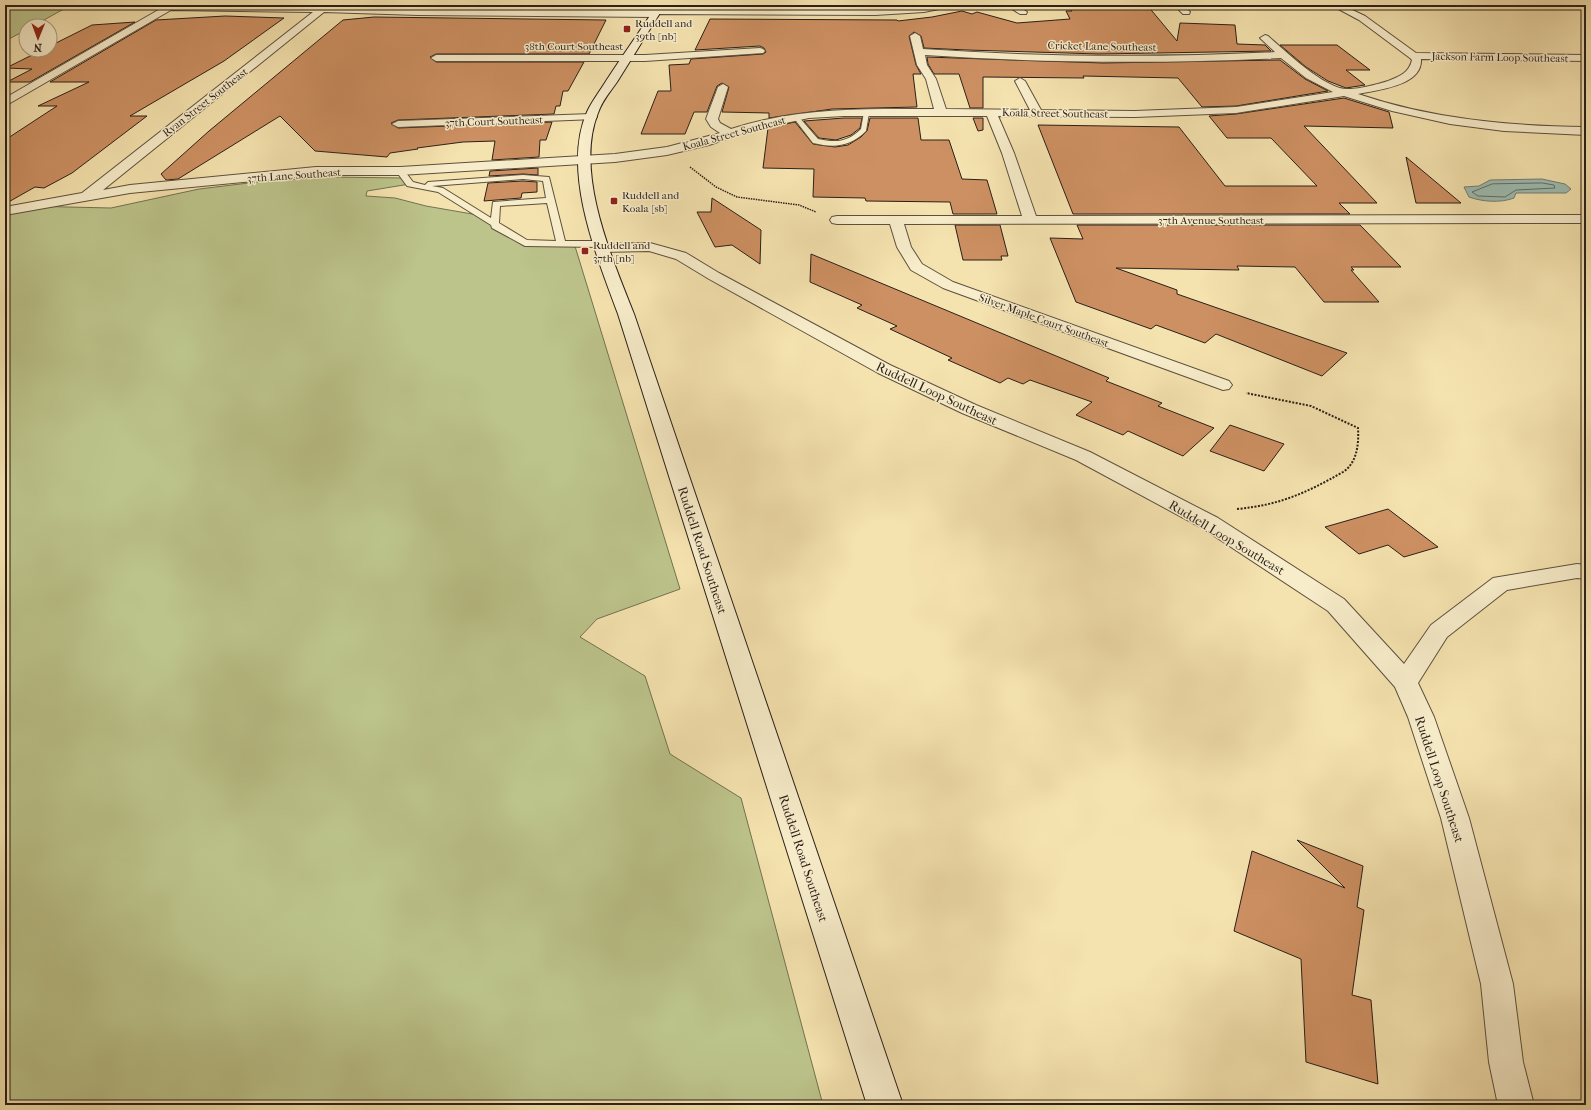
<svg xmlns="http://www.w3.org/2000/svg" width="1591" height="1110" viewBox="0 0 1591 1110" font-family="'IM FELL French Canon',serif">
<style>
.green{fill:#bcc48b;stroke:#737252}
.water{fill:#9ebdb3;stroke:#707e75}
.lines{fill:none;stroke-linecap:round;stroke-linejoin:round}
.shore{stroke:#646e66;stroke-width:1}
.building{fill:#cd9062;stroke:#2a1f19}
.service-casing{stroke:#5d503e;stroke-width:2}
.minor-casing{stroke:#5d503e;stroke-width:2}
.secondary-casing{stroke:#2a1f19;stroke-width:2}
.path-far1{stroke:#2a1f19;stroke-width:1.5;stroke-dasharray:1.5 1;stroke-linecap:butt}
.path{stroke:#2a1f19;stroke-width:2;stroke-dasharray:2 1.5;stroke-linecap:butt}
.service{fill:#f8edcb;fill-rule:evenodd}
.minor{fill:#f8edcb;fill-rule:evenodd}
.secondary{fill:#f8edcb;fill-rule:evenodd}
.poi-dot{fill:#8f2418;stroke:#f8edcb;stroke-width:1.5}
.labels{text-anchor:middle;stroke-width:3;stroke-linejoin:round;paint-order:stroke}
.far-poi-label{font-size:11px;fill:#2a1f19;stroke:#f8edcb;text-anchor:start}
.far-street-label{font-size:11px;fill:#2a1f19;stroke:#f8edcb}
.street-label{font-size:13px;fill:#2a1f19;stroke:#f8edcb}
</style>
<rect width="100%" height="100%" fill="#f5e3af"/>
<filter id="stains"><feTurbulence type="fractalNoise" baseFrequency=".005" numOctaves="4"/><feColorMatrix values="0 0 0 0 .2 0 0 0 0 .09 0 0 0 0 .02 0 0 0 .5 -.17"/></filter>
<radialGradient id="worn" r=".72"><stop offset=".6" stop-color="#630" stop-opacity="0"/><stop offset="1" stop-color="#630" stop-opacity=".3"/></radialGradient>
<g class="green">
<polygon points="5,5 71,5 33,26 26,26 26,30 5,41"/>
<polygon points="329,177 405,178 410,184 367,191 366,196 395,198 426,206 478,215 525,243 574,243 680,589 597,619 580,637 645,676 670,754 741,798 823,1105 5,1105 5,211 26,206 111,208 199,189 257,182"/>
</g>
<path class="water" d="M1542,179L1565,184L1571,189L1566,193H1516L1514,198C1501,203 1483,202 1469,197L1464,187L1479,186L1490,180Z"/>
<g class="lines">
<polygon class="shore" points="1542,183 1554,185 1555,188 1516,190 1505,197 1478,196 1472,192 1492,184"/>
</g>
<g class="building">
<polygon points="1114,5 1147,5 1177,41 1180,23 1235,25 1237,44 1265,45 1271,51 1099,54 967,50 924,48 921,36 914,32 909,36 916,65 921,74 913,74 917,107 832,109 769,118 769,113 722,112 729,87 722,83 717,86 707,112 694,112 685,134 641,134 658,91 671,91 669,65 689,64 691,59 763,54 766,52 764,48 760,46 695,50 710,19 897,20 898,21 932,17 962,11 972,14 977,12 1017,23 1070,19 1066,11 1072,11 1070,8 1116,8"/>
<polygon points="225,16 284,18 224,61 130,116 147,116 72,173 44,188 35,187 5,204 5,140 57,106 38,106 89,82 50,82 156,20"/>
<polygon points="374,17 606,20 589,54 436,54 430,57 436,62 584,62 568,91 563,91 560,106 556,106 554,114 398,120 391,123 398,128 552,122 546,140 540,140 539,157 492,160 495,141 463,142 417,148 418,149 390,153 387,157 315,151 280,116 178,179 166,180 161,174 209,131 343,20"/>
<polygon points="135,22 30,82 7,82 32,69 6,68 42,50 50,50 50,46 92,25"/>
<polygon points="1280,45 1337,45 1370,70 1346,70 1365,85 1346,88 1328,81 1306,67"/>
<polygon points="927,57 1103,63 1280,60 1305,79 1328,91 1236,106 1202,107 1178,78 1083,76 1084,78 983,77 983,108 970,108 959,74 934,74 928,64"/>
<polygon points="1344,98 1389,112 1393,128 1304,126 1377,203 1339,203 1350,214 1073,214 1038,125 1179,127 1225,186 1317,186 1271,138 1227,138 1209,116 1236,114"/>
<polygon points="844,118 862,118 860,128 851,135 836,140 819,138 804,121"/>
<polygon points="870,118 918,118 921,140 949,140 962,179 987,180 997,214 953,214 950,202 866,201 865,198 813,197 814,169 763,168 768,128 795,122 813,144 835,147 848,145 861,137 867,131"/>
<polygon points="973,118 983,118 983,130 978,131"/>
<polygon points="1406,157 1461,203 1416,203"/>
<polygon points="538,168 538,175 523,174 489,176 490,171"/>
<polygon points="523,181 537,182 537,192 522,193 521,198 484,201 488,183"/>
<polygon points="712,198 761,230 760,264 732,245 715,247 697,212 711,212"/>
<polygon points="955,225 1000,225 1008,256 1001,256 1002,260 963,260"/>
<polygon points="1077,225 1360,225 1401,267 1351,267 1354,270 1351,270 1379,302 1324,302 1295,267 1237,266 1239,270 1116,268 1177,290 1177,294 1347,353 1322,376 1216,334 1205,343 1156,325 1151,329 1076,302 1050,238 1083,239"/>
<polygon points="811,254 1109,378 1106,381 1162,403 1158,406 1214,428 1183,456 1128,431 1123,435 1076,415 1092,402 1030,380 1023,384 1008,378 1000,383 948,360 952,358 890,329 897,326 857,308 862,305 810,282"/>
<polygon points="1230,425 1284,444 1264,471 1210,451"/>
<polygon points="1388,509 1438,547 1404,557 1388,545 1359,554 1325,527"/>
<polygon points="1297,840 1363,866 1357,907 1364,910 1352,995 1371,1000 1378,1084 1306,1062 1301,959 1234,931 1252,851 1345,888"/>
</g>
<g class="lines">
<defs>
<g id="service">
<path d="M864,112L869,113L866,131C850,147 834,148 813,143L793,117L798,116L818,139C836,143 848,142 861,129Z"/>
<path d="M397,169H403L413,182L425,185L428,182L523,175L549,177L565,241H600L604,244L600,247L525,246L492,228L491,225L438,192L407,186L396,171ZM523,179L543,181L546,198L493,202L491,218L443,188L432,186ZM547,203L556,241L527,240L499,223L500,206Z"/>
</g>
<g id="minor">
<path d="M167,5L392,7L411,5L658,6L662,8L875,9L950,5L949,7L924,12L875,15L659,14L655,17L418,15L324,12L103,190L130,185L316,167H400L615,154L667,147L720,133L711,127L706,119L718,87L723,84L728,87L718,119L720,123L731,129C797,107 866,109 934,109L926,79L917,65L910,36L915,33L920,36L923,49C1040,57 1158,58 1275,52L1260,38L1265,35L1268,36C1285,51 1324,88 1346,89C1356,90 1379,84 1388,81C1400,76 1409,73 1412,60L1410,58L1359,20L1331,5H1342L1365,16L1416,53L1586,55V61L1421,59C1423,86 1376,90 1358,94C1432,119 1508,126 1586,127V135L1504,131L1450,124L1392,111L1344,96L1236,113L1135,117L998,116L1014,153L1036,216L1586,215V223L904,224L911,247L922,264L953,282L1229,381L1232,385L1229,389L1223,390L943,288L911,270L897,247L890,224H837L832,223L830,220L832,217L837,216H1022L1002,153L987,116H844L809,118L752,130L709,145L667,155L615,162L400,175H316L130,193L5,215V207L82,193L313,12L171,10L5,106V98ZM925,55C1044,63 1162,64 1281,58L1306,78L1333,92L1236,107L1135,111L1041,110L1025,81L1020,78L1015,81L1030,110L946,109L936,79L927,65Z"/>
<polygon points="1006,5 1017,5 1027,12 1026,14 1020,14"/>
<polygon points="1174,5 1183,5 1190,12 1189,14 1183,14"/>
<polygon points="760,48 763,49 765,51 763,53 645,61 436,61 431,58 436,55 645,55"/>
<polygon points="591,114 597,117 595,119 398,127 392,124 398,121"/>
<polygon points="650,243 686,253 719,273 890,365 976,405 1090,452 1218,518 1344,599 1404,664 1431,625 1493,578 1577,564 1586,565 1586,579 1577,578 1507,590 1447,637 1418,683 1434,717 1469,818 1513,984 1523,1062 1534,1105 1498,1105 1489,1062 1481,984 1441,818 1408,717 1395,687 1328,611 1202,528 1076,460 962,413 878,373 709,279 676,259 649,251 601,252 596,251 594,248 596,245 601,244"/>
</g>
<path id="secondary" d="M657,5H665C649,31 633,56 617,82C610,92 602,101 598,113C574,173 612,258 634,314L903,1105H867L618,314C597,257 561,171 587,112C592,101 600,91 606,81C623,55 640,31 657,5Z"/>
</defs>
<use href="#service" class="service-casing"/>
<use href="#minor" class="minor-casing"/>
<use href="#secondary" class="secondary-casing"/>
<polyline class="path-far1" points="690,167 716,187 737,197 799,205 816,212"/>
<path class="path" d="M1237,509C1280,505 1306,493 1343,472C1357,463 1359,444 1358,428L1311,406L1246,393"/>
<use href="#service" class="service"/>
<use href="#minor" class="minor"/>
<use href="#secondary" class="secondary"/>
</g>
<g class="poi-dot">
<rect x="623" y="25" width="8" height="8" rx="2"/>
<rect x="610" y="197" width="8" height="8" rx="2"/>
<rect x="581" y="247" width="8" height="8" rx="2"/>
</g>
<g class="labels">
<g class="far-poi-label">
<text x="635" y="27">Ruddell and<tspan x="635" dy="13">39th [nb]</tspan></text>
<text x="622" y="199">Ruddell and<tspan x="622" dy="13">Koala [sb]</tspan></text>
<text x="593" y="249">Ruddell and<tspan x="593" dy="13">37th [nb]</tspan></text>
</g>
<g class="far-street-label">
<text x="574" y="50">38th Court Southeast</text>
<text transform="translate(1102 46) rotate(1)" y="4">Cricket Lane Southeast</text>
<text transform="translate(1500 57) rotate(1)" y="4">Jackson Farm Loop Southeast</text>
<text transform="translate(205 102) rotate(-38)" y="4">Ryan Street Southeast</text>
<text transform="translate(1055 113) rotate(1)" y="4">Koala Street Southeast</text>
<text transform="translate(494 121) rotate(-2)" y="4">37th Court Southeast</text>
<text transform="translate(734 133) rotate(-15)" y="4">Koala Street Southeast</text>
<text transform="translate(294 175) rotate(-4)" y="4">37th Lane Southeast</text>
<text x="1211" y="224">37th Avenue Southeast</text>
<text transform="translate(1044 320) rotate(20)" y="4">Silver Maple Court Southeast</text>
</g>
<g class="street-label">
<text transform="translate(937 393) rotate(25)" y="5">Ruddell Loop Southeast</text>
<text transform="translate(1227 537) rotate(31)" y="5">Ruddell Loop Southeast</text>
<text transform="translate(703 550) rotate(72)" y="5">Ruddell Road Southeast</text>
<text transform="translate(1440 779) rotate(72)" y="5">Ruddell Loop Southeast</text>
<text transform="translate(804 858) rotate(72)" y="5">Ruddell Road Southeast</text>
</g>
</g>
<rect width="1591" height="1110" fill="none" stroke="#f5e3af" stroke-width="20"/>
<rect x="6" y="6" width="1579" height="1098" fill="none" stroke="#2a1f19" stroke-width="2"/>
<rect x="10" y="10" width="1571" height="1090" fill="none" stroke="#2a1f19"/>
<g transform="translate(38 38) rotate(181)"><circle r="19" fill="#f8edcb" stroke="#a69b84"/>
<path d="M0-3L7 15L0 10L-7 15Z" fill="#8f2418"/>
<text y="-6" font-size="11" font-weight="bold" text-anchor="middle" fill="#2a1f19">N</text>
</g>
<rect width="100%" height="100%" filter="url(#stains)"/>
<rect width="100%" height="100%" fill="url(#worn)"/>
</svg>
